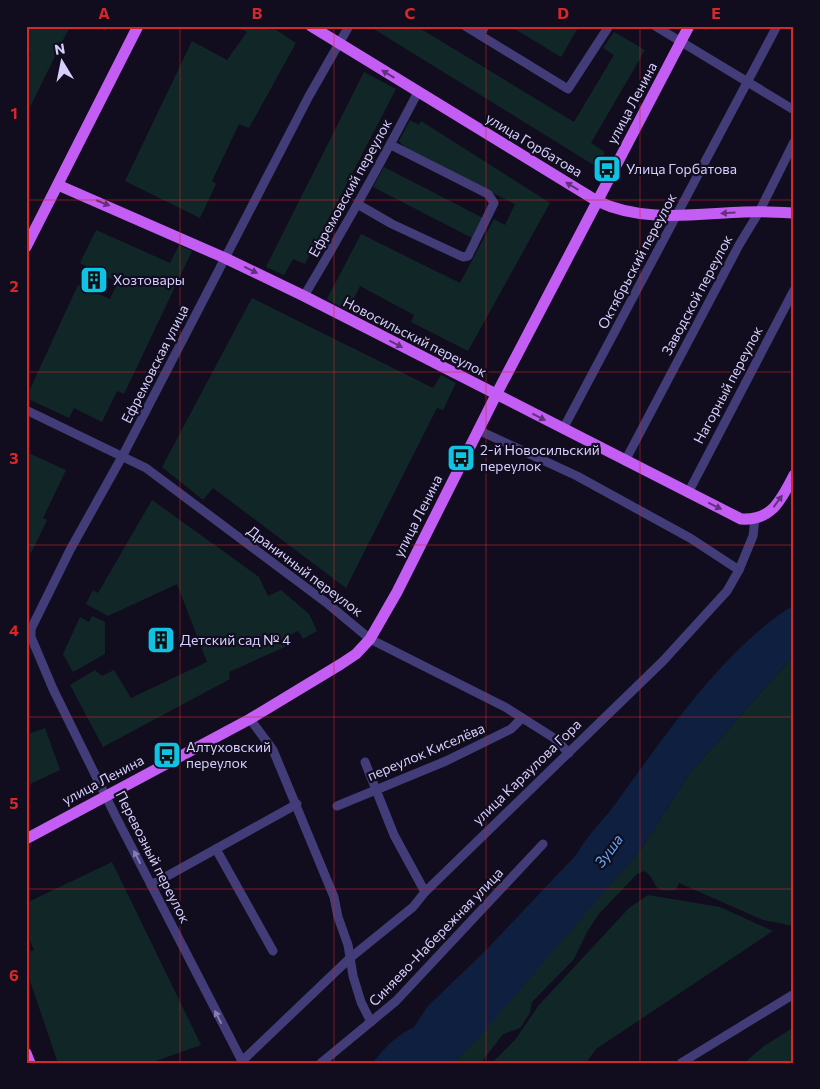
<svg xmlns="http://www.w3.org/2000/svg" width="820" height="1089" viewBox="0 0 820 1089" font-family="Commissioner,sans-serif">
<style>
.green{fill:#112727}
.water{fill:#0f1f40}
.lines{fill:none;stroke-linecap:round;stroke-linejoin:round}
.minor{stroke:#423c79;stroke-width:9}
.major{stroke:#c45df4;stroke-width:11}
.oneway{fill:#62317e}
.oneway2{fill:#857eb4}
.grid{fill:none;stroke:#d62828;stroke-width:1;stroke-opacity:0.55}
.labels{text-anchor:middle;stroke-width:4.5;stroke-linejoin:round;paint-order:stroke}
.street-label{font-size:14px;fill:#d6cefc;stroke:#110d1e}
.poi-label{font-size:14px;fill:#d6cefc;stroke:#110d1e;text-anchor:start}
.water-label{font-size:15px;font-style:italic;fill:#63a8f4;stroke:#110d1e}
.neatline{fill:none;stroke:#d62828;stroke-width:2}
.grid-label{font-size:16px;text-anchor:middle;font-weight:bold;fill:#d62828}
</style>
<rect width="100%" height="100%" fill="#110d1e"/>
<g class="green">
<polygon points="26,26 70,26 26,115 26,61 31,53 26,50"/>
<polygon points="236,26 270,26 296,43 249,128 239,124 212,181 216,184 200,218 125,181 192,41 227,60 247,32"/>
<polygon points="369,26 416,26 574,122 614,55 603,48 614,32 645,50 591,143 605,152 597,167"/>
<polygon points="510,26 579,26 561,57"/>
<polygon points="364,72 396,89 305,264 293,259 284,275 266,267"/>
<polygon points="410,120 419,125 421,121 550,203 468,351 411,322 414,315 360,286 348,311 327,299 361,234 460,283 494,219 505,225 515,204 407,150 399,141"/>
<polygon points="384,167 485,219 474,239 373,187"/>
<polygon points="96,230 170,263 179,245 192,251 124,394 117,391 102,422 74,408 69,418 26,398 78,285 110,299 118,282 80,263"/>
<polygon points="252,298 433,388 441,375 456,383 443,410 437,408 346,588 213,488 203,500 162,467"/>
<polygon points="26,452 66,470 43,518 47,520 31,553 26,551"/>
<polygon points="152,500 259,577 268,596 281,590 309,614 317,631 303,639 298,631 283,638 287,646 229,672 230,679 103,747 70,685 95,670 102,676 114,670 131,698 207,662 177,584 108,616 86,604 93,590 98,593"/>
<polygon points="92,616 105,622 105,654 73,672 63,654 80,617 89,622"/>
<path d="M794,655V926L763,920L679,883L676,890C647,893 661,881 644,871L637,874L598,915L587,932L574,959L532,1002L530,1013L520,1028L503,1034L481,1063H454L642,848L689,774Z"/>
<polygon points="45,728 60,770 26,786 28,751 26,735"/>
<polygon points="112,862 201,1045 150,1063 58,1063 26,969 26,953 34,950 26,931 26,903"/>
<polygon points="648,895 720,907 773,931 596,1049 586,1063 492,1063 515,1040 539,1005 629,908"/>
<polygon points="794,1027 794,1063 744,1063 764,1046"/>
</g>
<path class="water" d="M794,605V655L689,774L642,848L480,1036L454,1063H372L390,1043L403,1033L414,1027L428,1006L485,951L577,854C587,835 603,821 616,803C664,737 724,648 794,605Z"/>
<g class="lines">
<g class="minor">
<polyline points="465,26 568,89 609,26"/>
<polyline points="655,26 794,110"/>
<polyline points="480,35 485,26"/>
<polyline points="359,205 392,224 463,257 468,256 494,203 488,194 391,145"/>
<path d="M304,296C344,229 382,161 418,92"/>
<polyline points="26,410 146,468 328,604 370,639 505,707 554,738 569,753"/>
<polyline points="563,429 777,26"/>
<polyline points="478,430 577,476 690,538 739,570"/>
<polyline points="625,461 739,245 759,212 794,142"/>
<polyline points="688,493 794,290"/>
<polyline points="250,719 273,750 334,897 338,917 348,945 353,976 361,1002 371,1022"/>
<polyline points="365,762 394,835 425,892"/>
<polyline points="337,806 446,761 511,729 522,718"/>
<polyline points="216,849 273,951"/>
<polyline points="151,885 297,804"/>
<polyline points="240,1063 350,958 413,907 425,892 663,661 727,591 739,570 753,536 755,519"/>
<polyline points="243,1063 116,817 53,689 31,637 31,629 70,550 123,455 309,96 349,26"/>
<polyline points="321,1063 396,1001 543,844"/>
<polyline points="681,1063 794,994"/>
</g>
<g class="major">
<path d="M311,26L597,201C643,223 694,214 744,212C761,211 777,212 794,213"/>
<path d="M58,185L225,258L304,296L741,519C772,521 781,500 794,475"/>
<polyline points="26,247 138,26"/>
<polyline points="26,839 250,719 341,664 356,654 370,639 397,592 496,395 689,26"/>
<polyline points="26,1053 30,1063"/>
</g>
</g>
<defs><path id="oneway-solid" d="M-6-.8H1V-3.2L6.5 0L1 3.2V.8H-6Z" transform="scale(1.25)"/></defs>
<g class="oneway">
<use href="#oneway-solid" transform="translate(388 74) rotate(-149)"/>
<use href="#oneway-solid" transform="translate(572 186) rotate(-149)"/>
<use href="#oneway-solid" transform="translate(103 203) rotate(22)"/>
<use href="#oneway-solid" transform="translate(728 213) rotate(177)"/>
<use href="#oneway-solid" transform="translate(251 270) rotate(26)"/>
<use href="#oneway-solid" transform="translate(396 344) rotate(27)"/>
<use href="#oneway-solid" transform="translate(539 417) rotate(27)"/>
<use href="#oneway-solid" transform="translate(778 501) rotate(-54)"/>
<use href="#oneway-solid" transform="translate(715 506) rotate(26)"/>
</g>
<g class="oneway2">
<use href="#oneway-solid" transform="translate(137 857) rotate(-117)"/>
<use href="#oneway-solid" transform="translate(218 1017) rotate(-117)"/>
</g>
<path class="grid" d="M180,26V1063M334,26V1063M486,26V1063M640,26V1063M26,200H794M26,372H794M26,545H794M26,717H794M26,889H794"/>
<defs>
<symbol id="bus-square" viewBox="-11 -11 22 22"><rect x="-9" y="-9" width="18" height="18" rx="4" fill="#10c3e5" stroke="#110d1e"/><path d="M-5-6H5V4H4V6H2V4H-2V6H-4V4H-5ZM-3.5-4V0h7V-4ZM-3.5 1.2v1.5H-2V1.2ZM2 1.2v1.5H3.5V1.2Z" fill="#111"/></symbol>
<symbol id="building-square" viewBox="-11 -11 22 22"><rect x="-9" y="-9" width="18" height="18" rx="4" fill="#10c3e5" stroke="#110d1e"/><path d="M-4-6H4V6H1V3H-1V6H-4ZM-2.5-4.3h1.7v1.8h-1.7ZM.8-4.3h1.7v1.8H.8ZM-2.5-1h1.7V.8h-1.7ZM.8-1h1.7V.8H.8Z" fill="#111"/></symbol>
</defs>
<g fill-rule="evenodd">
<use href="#bus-square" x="591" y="153" width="32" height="32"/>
<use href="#building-square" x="78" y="264" width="32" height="32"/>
<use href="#bus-square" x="445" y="442" width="32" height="32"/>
<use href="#building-square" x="145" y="624" width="32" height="32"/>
<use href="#bus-square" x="151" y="739" width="32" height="32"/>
</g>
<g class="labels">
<g class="street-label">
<text transform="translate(632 103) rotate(-62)" y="5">улица Ленина</text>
<text transform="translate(534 145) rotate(31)" y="5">улица Горбатова</text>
<text transform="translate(350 188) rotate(-61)" y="5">Ефремовский переулок</text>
<text transform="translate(637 261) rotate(-62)" y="5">Октябрьский переулок</text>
<text transform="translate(697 295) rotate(-62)" y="5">Заводской переулок</text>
<text transform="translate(415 337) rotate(27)" y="5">Новосильский переулок</text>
<text transform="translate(155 364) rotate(-63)" y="5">Ефремовская улица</text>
<text transform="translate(728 385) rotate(-62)" y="5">Нагорный переулок</text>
<text transform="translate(418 516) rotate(-63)" y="5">улица Ленина</text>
<text transform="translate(305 571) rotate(37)" y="5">Драничный переулок</text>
<text transform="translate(426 752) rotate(-23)" y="5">переулок Киселёва</text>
<text transform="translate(527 772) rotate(-44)" y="5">улица Караулова Гора</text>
<text transform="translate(103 780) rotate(-28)" y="5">улица Ленина</text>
<text transform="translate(153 857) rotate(63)" y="5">Перевозный переулок</text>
<text transform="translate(436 937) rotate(-46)" y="5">Синяево-Набережная улица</text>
</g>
<g class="poi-label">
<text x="626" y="174">Улица Горбатова</text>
<text x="113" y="285">Хозтовары</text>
<text x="480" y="455">2-й Новосильский<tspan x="480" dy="16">переулок</tspan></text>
<text x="180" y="645">Детский сад № 4</text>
<text x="186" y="752">Алтуховский<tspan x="186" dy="16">переулок</tspan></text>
</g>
<g class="water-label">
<text transform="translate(609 851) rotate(-54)" y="5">Зуша</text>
</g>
</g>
<rect width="820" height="1089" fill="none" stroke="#110d1e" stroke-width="55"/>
<g transform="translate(62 62) rotate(350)" stroke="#110d1e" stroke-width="4" paint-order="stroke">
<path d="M0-4L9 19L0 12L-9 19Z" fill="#d6cefc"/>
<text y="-8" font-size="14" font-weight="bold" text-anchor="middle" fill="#d6cefc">N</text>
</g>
<rect x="28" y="28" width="764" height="1034" class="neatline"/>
<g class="grid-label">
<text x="104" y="19">A</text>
<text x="257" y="19">B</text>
<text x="410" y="19">C</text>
<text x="563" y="19">D</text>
<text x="716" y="19">E</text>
<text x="14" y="119">1</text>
<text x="14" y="292">2</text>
<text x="14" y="464">3</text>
<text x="14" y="636">4</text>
<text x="14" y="809">5</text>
<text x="14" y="981">6</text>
</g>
</svg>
